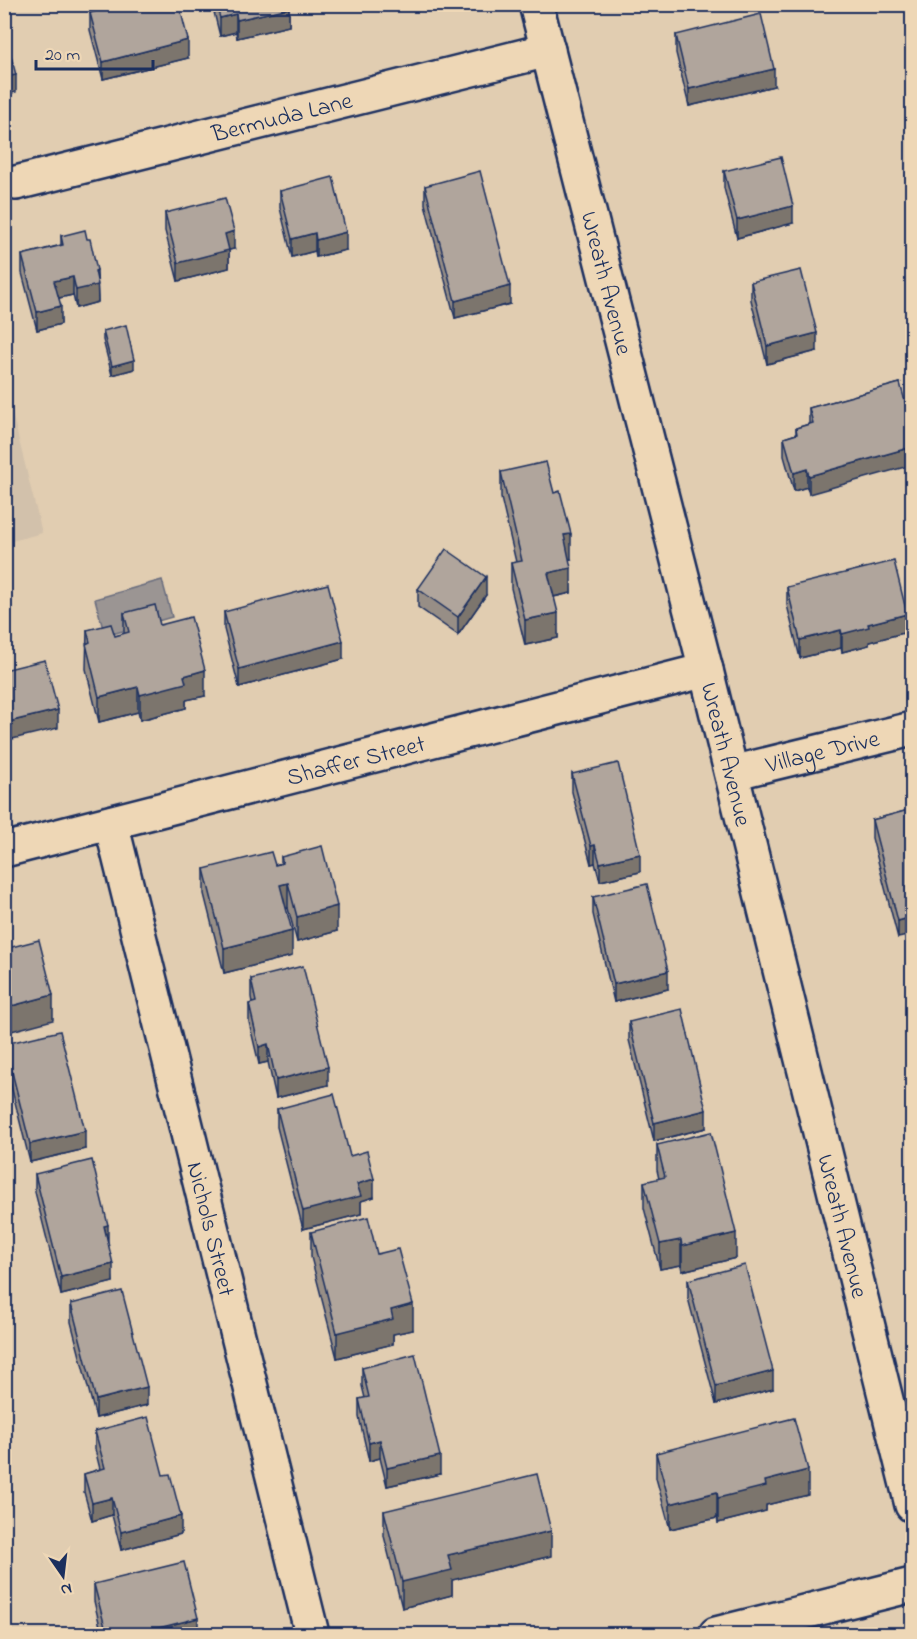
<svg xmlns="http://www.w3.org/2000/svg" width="917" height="1639" viewBox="0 0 917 1639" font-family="'Indie Flower',sans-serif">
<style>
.built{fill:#d2c1ab}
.water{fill:#9b9593;stroke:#686c7e;stroke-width:1.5}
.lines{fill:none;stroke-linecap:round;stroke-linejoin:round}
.street-casing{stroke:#1b2f5e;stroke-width:38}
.secondary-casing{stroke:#1b2f5e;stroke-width:38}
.street{stroke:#eed7b6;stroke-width:33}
.secondary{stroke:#eed7b6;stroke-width:33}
.wall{fill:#978e86;stroke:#1b2f5e;stroke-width:1.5}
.shaded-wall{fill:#7b746d;stroke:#1b2f5e;stroke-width:1.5}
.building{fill:#b0a59c;stroke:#1b2f5e;stroke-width:1.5}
.labels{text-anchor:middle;stroke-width:5;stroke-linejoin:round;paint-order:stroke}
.street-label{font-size:24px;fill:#1b2f5e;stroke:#eed7b6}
</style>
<rect width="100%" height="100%" fill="#e1cdb1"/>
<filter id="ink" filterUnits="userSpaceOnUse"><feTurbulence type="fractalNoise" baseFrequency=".0167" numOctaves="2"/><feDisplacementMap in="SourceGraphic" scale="12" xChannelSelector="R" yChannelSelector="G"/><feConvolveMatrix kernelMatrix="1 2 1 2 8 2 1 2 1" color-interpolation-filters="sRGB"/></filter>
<g filter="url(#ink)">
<polygon class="built" points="5,384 42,533 5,543 4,543"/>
<polygon class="water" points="162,580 172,617 105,636 95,599"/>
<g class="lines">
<defs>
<g id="street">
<path id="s1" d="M16,183L548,50"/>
<path id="s2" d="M732,773L912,729"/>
<path id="s3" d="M111,823L312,1634"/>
<path id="s4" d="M4,850L706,670"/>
<polyline points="716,1634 912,1585"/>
</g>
<g id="secondary">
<path id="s5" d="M536,4L706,670L912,1505"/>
</g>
</defs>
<use href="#street" class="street-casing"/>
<use href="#secondary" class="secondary-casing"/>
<use href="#street" class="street"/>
<use href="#secondary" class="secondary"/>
</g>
<g class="wall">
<polygon points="212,4 289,4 289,26 237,38 236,32 220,36"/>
<polygon points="90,13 188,58 103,79 90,30"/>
<polygon points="676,35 774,86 689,106 676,53"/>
<polygon points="724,171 793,223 737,238 724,188"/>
<polygon points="425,186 510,304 455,318 425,204"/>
<polygon points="280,191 346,250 316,257 315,251 292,257 280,208"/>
<polygon points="165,213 234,249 229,250 229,268 178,281 165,231"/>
<polygon points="61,236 97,281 98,302 76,308 73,295 59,298 61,324 37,330 22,273 22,255 61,245"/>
<polygon points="751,282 817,351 767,364 751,300"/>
<polygon points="103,331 134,369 112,375 103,340"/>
<polygon points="900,383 809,494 807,487 794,491 784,456 784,438 796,434 796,428 809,424 809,408"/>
<polygon points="501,472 571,559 569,559 571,593 554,597 558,638 525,645 511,588 511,563 516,562 501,498"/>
<polygon points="787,587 907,632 869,642 869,645 842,652 841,648 800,658 787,605"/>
<polygon points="418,589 486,595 458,635 418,607"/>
<polygon points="224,612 343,659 239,687 224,629"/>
<polygon points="124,613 205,696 186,700 186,708 140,720 138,712 99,722 86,669 87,630 115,636 124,634"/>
<polygon points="572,774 640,872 600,881 595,863 591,864 572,792"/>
<polygon points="912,809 898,938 872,838 872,820"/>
<polygon points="281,857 337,931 297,942 288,908 286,909 292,956 224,973 204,894 204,869 275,865 281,863"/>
<polygon points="593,897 668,989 614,1002 593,914"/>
<polygon points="251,979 328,1085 276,1098 268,1062 259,1064 249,1022 249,1004 252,1003 251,997"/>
<polygon points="629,1022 706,1128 654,1141 629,1040"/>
<polygon points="5,1044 85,1149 30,1162 5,1062"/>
<polygon points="277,1109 350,1156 374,1197 361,1201 361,1214 303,1229 277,1127"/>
<polygon points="657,1145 736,1258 682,1271 681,1265 660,1269 644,1208 644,1182 659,1179 657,1170"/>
<polygon points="35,1174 108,1243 113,1282 61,1295 35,1192"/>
<polygon points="311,1232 377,1254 413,1330 393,1334 393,1344 337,1358 311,1257"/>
<polygon points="688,1280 773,1389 716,1404 688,1298"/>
<polygon points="71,1304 147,1405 96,1418 71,1322"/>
<polygon points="362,1368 440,1474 387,1486 380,1458 369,1461 359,1417 359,1399 365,1398 362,1386"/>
<polygon points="95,1431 163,1475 181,1534 121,1550 112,1515 92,1521 84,1492 84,1474 100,1469 95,1449"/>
<polygon points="656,1453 808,1495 766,1505 766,1511 718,1523 717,1518 670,1529 656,1478"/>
<polygon points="384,1511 551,1556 452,1580 452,1595 402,1608 384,1536"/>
<polygon points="94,1584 198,1635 102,1635 94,1601"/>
</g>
<g class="shaded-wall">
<polygon points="369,4 393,4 369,10"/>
<polygon points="289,8 289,26 237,38 237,20"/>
<polygon points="236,14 236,32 220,36 220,18"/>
<polygon points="188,40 188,58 103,79 103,62"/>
<polygon points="774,69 774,86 689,106 689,89"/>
<polygon points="16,75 16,92 4,95 4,77"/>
<polygon points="793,206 793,223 737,238 737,220"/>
<polygon points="234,231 234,249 229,250 229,268 178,281 178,263 225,234"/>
<polygon points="346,232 346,250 316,257 316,240"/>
<polygon points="315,233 315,251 292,257 292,239"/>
<polygon points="97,270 98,302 76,308 76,290 95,271"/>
<polygon points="73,277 73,295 54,299 54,281"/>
<polygon points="510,286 510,304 455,318 455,301"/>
<polygon points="61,306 61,324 37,330 37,312"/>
<polygon points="817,333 817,351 767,364 767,346"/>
<polygon points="134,360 134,369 112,375 112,366"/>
<polygon points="912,447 912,465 809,494 809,476"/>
<polygon points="807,469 807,487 794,491 794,473"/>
<polygon points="571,534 571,559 564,561 564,535"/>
<polygon points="571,568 571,593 548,598 548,573"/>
<polygon points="486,577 486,595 458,635 458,617"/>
<polygon points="558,613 558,638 525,645 525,620"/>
<polygon points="907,614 907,632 869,642 869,645 842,652 842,634 868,624"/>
<polygon points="841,630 841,648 800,658 800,640"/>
<polygon points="343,641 343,659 239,687 239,669"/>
<polygon points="205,670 205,696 186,700 186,708 140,720 140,695 184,676"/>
<polygon points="138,687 138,712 99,722 99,697"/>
<polygon points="58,710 58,728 4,741 4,723"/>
<polygon points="595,845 595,863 591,864 591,846"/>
<polygon points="640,854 640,872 600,881 600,863"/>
<polygon points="288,883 288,908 280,910 280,885"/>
<polygon points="337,906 337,931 297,942 297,917"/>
<polygon points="912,917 912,935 898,938 898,921"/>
<polygon points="292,931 292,956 224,973 224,948"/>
<polygon points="668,971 668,989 614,1002 614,984"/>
<polygon points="53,995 53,1020 4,1033 4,1008"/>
<polygon points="268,1044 268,1062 259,1064 259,1047"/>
<polygon points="328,1067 328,1085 276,1098 276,1080"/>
<polygon points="706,1110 706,1128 654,1141 654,1123"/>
<polygon points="85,1131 85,1149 30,1162 30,1144"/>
<polygon points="374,1179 374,1197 361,1201 361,1214 303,1229 303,1211 357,1184"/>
<polygon points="108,1225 108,1243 104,1226"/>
<polygon points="736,1233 736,1258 682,1271 682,1246"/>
<polygon points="681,1240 681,1265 660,1269 660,1244"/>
<polygon points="113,1264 113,1282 61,1295 61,1277"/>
<polygon points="413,1304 413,1330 393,1334 393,1344 337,1358 337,1333 391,1310"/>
<polygon points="773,1371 773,1389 716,1404 716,1386"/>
<polygon points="147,1387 147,1405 96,1418 96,1400"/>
<polygon points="380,1440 380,1458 369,1461 369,1443"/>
<polygon points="440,1456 440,1474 387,1486 387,1468"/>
<polygon points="808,1470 808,1495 766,1505 766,1511 718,1523 718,1498 765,1481"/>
<polygon points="717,1492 717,1518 670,1529 670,1504"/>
<polygon points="112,1498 112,1515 92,1521 92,1503"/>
<polygon points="181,1516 181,1534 121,1550 121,1532"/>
<polygon points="551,1531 551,1556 452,1580 452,1595 402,1608 402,1582 448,1555"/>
<polygon points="198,1618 198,1635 131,1635"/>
</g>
<g class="building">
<polygon points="122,4 179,4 188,40 103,62 90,13"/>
<polygon points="216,4 289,4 289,8 237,20 236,14 220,18"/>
<polygon points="761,14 774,69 689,89 676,35"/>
<polygon points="4,30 16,75 4,77"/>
<polygon points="781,157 793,206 737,220 724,171"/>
<polygon points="480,171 510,286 455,301 425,186"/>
<polygon points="333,177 346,232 316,240 315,233 292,239 280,191"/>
<polygon points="225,198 234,231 225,234 229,250 178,263 165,213"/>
<polygon points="85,230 87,239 90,239 97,270 95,271 98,285 76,290 73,277 54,281 61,306 37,312 22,255 63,245 61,236"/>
<polygon points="801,270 817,333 767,346 751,282"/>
<polygon points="126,325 134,360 112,366 103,331"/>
<polygon points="900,383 912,427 912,447 809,476 807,469 794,473 784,438 797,434 796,428 813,423 809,408"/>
<polygon points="546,462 554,493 560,491 571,534 564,535 571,568 548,573 558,613 525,620 511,563 522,561 501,472"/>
<polygon points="446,549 486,577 458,617 418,589"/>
<polygon points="894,561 907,614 868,624 869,627 842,634 841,630 800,640 787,587"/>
<polygon points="328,584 343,641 239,669 224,612"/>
<polygon points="155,605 160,625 191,617 205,670 184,676 186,683 140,695 138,687 99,697 86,644 90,642 87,630 111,624 115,636 129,632 124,613"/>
<polygon points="45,660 58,710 4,723 4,670"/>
<polygon points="618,763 640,854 600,863 595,845 591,846 572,774"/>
<polygon points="912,809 912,917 898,921 872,820"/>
<polygon points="322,846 337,906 297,917 288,883 280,885 292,931 224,948 204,869 271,852 275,865 283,863 281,857"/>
<polygon points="647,884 668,971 614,984 593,897"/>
<polygon points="39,940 53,995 4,1008 4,949"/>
<polygon points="303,966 328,1067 276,1080 268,1044 259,1047 249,1004 256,1002 251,979"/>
<polygon points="682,1009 706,1110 654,1123 629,1022"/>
<polygon points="60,1031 85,1131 30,1144 5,1044"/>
<polygon points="334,1094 350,1156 367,1151 374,1179 357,1184 361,1196 303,1211 277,1109"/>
<polygon points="711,1132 736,1233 682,1246 681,1240 660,1244 644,1182 665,1177 657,1145"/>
<polygon points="92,1160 108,1225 104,1226 113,1264 61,1277 35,1174"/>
<polygon points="368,1217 377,1254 398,1249 413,1304 391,1310 393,1319 337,1333 311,1232"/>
<polygon points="745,1265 773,1371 716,1386 688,1280"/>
<polygon points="122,1291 147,1387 96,1400 71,1304"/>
<polygon points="415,1354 440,1456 387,1468 380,1440 369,1443 359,1399 369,1397 362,1368"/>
<polygon points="148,1417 163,1475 170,1474 181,1516 121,1532 112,1498 92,1503 84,1474 105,1468 95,1431"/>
<polygon points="794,1418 808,1470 765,1481 766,1486 718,1498 717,1492 670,1504 656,1453"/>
<polygon points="537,1474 551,1531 448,1555 452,1570 402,1582 384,1511"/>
<polygon points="184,1562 198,1618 131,1635 107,1635 94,1584"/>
</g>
</g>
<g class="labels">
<g class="street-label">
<text dy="8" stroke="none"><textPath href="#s1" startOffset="274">Bermuda Lane</textPath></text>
<text dy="8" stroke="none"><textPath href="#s5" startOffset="288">Wreath Avenue</textPath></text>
<text dy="8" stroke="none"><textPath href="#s2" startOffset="93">Village Drive</textPath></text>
<text dy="8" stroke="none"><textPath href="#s5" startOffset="774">Wreath Avenue</textPath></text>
<text dy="8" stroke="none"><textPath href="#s4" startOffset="363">Shaffer Street</textPath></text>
<text dy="8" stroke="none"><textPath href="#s5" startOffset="1260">Wreath Avenue</textPath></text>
<text dy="8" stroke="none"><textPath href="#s3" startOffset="418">Nichols Street</textPath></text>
</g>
</g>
<rect width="917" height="1639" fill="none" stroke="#eed7b6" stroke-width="24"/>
<rect x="12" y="12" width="893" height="1615" fill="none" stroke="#1b2f5e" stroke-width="2" filter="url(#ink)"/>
<g transform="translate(63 1576) rotate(166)" stroke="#eed7b6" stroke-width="4.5" paint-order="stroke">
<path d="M0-4.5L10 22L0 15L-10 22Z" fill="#1b2f5e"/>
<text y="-9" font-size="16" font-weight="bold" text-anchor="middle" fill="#1b2f5e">N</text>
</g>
<path d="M36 60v9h117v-9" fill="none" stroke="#1b2f5e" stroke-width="3"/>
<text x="45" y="60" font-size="18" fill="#1b2f5e" stroke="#eed7b6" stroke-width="4.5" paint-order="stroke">20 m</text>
</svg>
